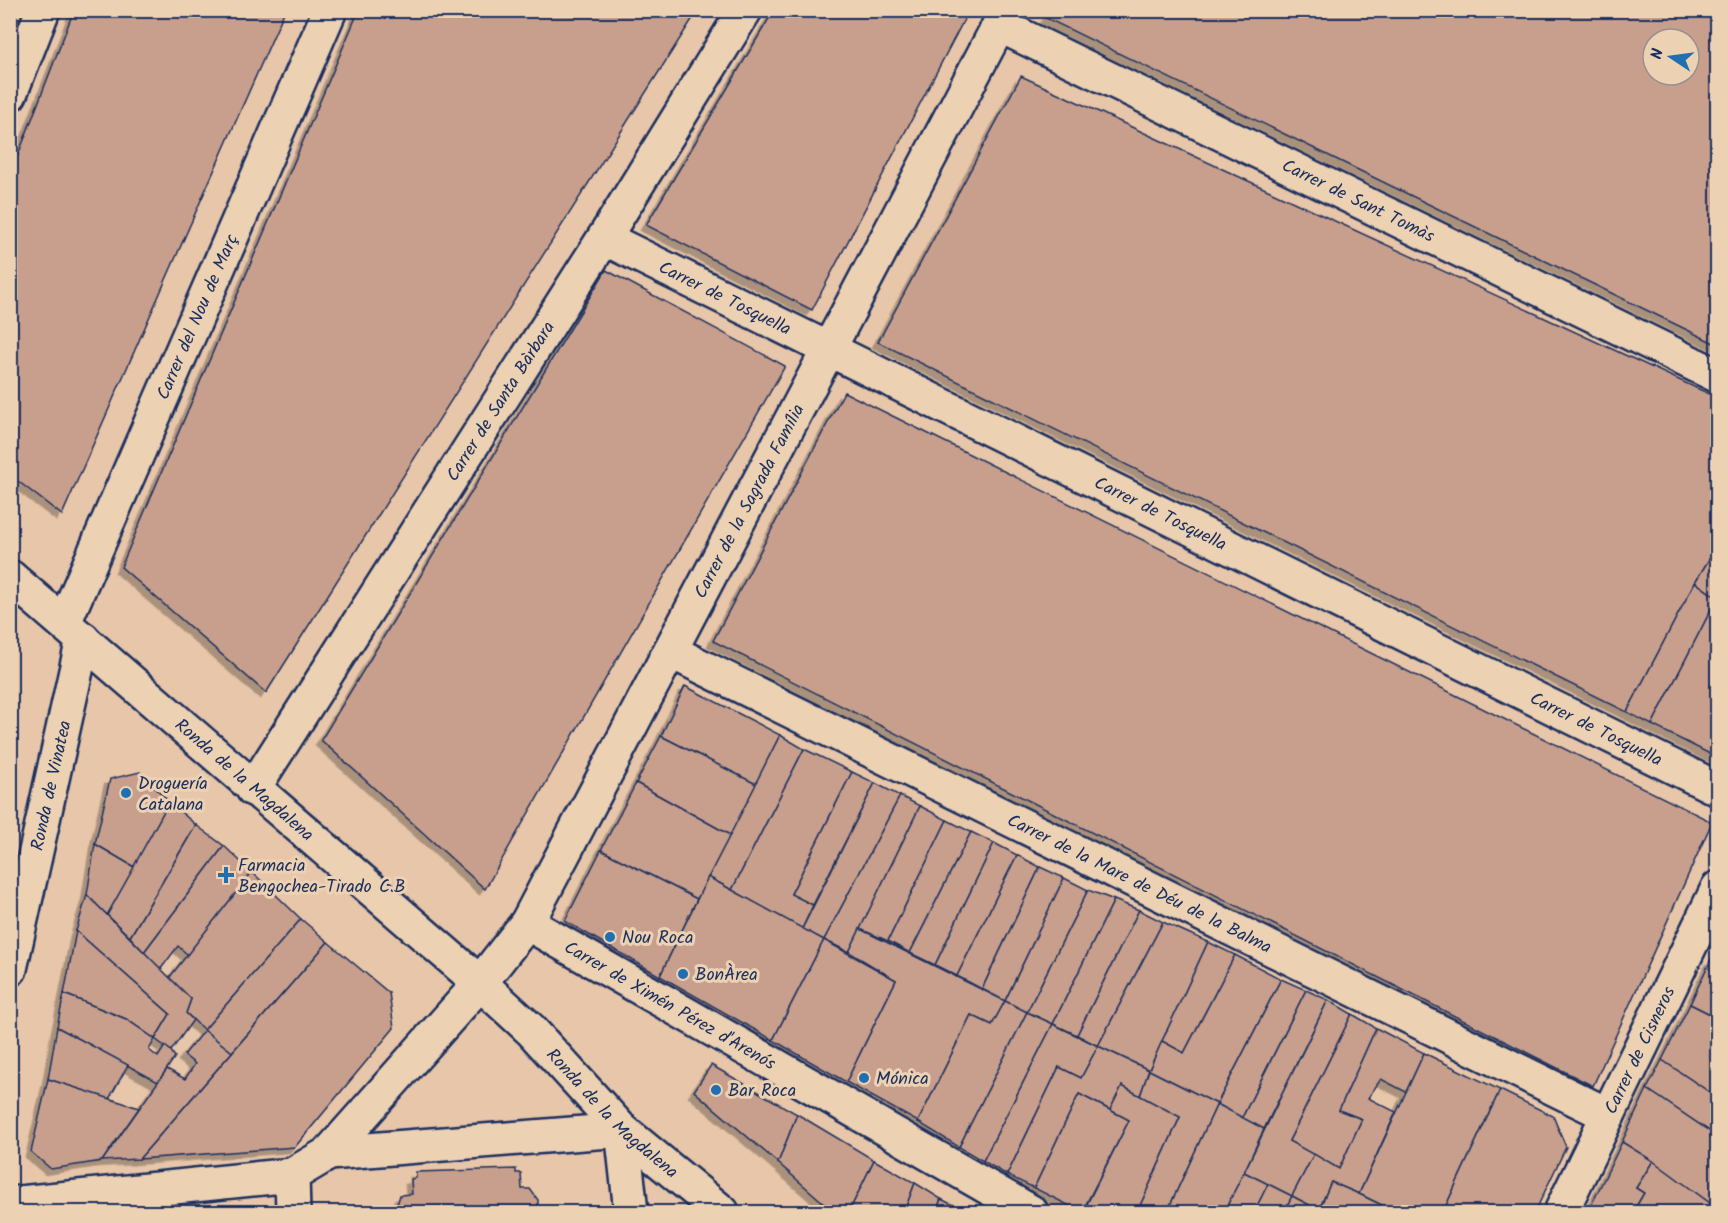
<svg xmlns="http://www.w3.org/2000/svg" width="1728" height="1223" viewBox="0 0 1728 1223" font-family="Kalam,sans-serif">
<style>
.building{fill:#c89f8c;stroke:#1b2f5e;stroke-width:1.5;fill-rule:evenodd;filter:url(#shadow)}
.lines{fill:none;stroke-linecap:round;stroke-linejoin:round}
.street-casing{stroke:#1b2f5e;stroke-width:38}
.secondary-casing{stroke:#1b2f5e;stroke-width:38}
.street{stroke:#ecd1b3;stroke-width:33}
.secondary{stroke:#ecd1b3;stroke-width:33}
.poi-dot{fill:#1f6fb2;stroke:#ecd1b3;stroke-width:2}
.labels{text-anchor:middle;stroke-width:6;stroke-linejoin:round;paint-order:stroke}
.street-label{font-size:18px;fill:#1b2f5e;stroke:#ecd1b3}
.poi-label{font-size:18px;fill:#1b2f5e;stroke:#ecd1b3;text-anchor:start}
</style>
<defs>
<filter id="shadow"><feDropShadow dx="-5.5" dy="5.5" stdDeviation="0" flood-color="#0004"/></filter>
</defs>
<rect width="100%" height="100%" fill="#e8c6a9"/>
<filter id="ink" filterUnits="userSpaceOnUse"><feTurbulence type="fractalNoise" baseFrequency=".0167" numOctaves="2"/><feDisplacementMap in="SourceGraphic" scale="12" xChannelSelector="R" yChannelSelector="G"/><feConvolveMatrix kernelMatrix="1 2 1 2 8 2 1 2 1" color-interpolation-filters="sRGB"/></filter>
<g filter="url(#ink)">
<g class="building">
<polygon points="74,10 285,10 62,515 10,475 10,176"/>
<polygon points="359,10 698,10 266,693 121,567"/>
<polygon points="774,10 969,10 812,310 646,225"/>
<path d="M1050,10H1718V345L1046,18ZM1653,39H1689V75H1653Z"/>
<polygon points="1021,76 1718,398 1718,545 1695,582 1627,712 878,342"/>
<polygon points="606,270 785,366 485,889 321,740"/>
<polygon points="844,392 1712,822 1593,1086 713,641"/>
<polygon points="1718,545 1718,598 1695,582"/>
<polygon points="1695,582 1717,598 1652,725 1627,712"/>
<polygon points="1717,598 1718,598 1718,758 1652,725"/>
<polygon points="685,686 780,735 756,784 661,736"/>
<polygon points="780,735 804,749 732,890 708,877"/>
<polygon points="661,736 756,784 730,835 636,783"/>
<polygon points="804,749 852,772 791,894 813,905 802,929 732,890"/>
<polygon points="140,772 169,802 134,867 95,844 110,779"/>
<polygon points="852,772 875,783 813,905 791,894"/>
<polygon points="636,783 730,835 697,899 601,850"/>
<polygon points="875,783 900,796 824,940 802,929"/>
<polygon points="900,796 920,806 849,952 824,940"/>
<polygon points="169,802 196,825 130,937 107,915"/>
<polygon points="920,806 947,820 888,941 860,929"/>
<polygon points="947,820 971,832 910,953 888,941"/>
<polygon points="196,825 224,846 144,952 130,937"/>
<polygon points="971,832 994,843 935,965 910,953"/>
<polygon points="994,843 1017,855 957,976 935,965"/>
<polygon points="95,844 134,867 107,915 87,895"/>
<polygon points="224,846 252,872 188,955 178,946 160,970 144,952"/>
<polygon points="601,850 697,899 660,976 565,921"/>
<polygon points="1017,855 1040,867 982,989 957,976"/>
<polygon points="1040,867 1064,878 1005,1001 982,989"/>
<polygon points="252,872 301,919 204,1030 186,1013 191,999 169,978"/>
<polygon points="708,877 824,940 773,1040 660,976"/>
<polygon points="1064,878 1088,890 1027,1012 1005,1001"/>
<polygon points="1088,890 1114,900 1053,1024 1027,1012"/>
<polygon points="87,895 191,999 186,1013 193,1020 171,1051 155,1039 170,1014 76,931"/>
<polygon points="1114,900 1139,910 1077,1035 1053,1024"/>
<polygon points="1139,910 1163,922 1098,1046 1077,1035"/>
<polygon points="301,919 328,942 232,1052 204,1030"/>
<polygon points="1163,922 1208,942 1149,1070 1098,1046"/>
<polygon points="860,929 1005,1001 992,1025 971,1015 918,1122 846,1082 896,980 849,952"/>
<polygon points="76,931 170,1014 155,1039 126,1019 64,994"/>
<polygon points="824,940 896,980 846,1082 773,1040"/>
<polygon points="328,942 389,993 394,1028 295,1147 139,1159"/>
<polygon points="1208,942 1235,955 1184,1053 1162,1041"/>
<polygon points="1235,955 1281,979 1217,1104 1149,1070 1162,1041 1184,1053"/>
<polygon points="1711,959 1718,963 1718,1018 1690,1004"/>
<polygon points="1281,979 1306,990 1242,1118 1217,1104"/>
<polygon points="1306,990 1328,1000 1264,1129 1242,1118"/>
<polygon points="64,994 126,1019 155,1039 149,1050 158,1057 165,1046 171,1051 175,1057 158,1082 57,1027"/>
<polygon points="1328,1000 1352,1014 1289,1141 1314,1154 1292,1196 1244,1172"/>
<polygon points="1005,1001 1027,1012 959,1147 918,1122 971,1015 992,1025"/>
<polygon points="1690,1004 1718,1018 1718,1098 1662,1060"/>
<polygon points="1027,1012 1053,1024 983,1161 959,1147"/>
<polygon points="1352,1014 1376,1028 1339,1110 1362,1119 1339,1169 1289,1141"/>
<polygon points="1053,1024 1098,1046 1081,1078 1059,1067 1007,1175 983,1161"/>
<polygon points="57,1027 128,1065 109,1099 48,1079"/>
<polygon points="1376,1028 1424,1053 1406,1092 1381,1079 1368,1098 1396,1112 1359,1194 1331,1182 1319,1210 1292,1196 1314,1154 1339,1169 1362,1119 1339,1110"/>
<polygon points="204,1030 232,1052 139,1159 102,1161 167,1069 185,1079 195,1064 184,1055"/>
<polygon points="1098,1046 1149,1070 1140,1096 1122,1086 1110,1110 1079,1094 1034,1188 1007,1175 1059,1067 1081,1078"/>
<polygon points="1424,1053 1500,1090 1443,1212 1396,1212 1359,1194"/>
<polygon points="1662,1060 1718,1098 1718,1137 1647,1089"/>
<polygon points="711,1065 797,1114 778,1163 694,1091"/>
<polygon points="1149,1070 1217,1104 1167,1212 1137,1212 1180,1117 1140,1096"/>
<polygon points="48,1079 139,1108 102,1161 51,1169 31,1152"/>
<polygon points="1122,1086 1180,1117 1137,1212 1083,1212 1129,1120 1110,1110"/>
<polygon points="1647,1089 1718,1137 1718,1209 1622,1142"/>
<polygon points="1500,1090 1553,1116 1566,1147 1535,1212 1443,1212"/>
<polygon points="1079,1094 1129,1120 1082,1212 1034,1188"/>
<polygon points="1217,1104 1264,1129 1244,1172 1224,1212 1167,1212"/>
<polygon points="797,1114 874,1160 849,1212 834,1212 778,1163"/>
<polygon points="1622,1142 1653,1161 1636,1188 1644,1193 1633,1212 1588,1212"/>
<polygon points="874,1160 915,1183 904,1212 849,1212"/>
<polygon points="1653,1161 1718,1209 1718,1212 1633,1212 1644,1193 1636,1188"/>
<polygon points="516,1169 516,1173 521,1173 522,1189 530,1189 538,1200 538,1212 395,1212 400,1195 412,1194 411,1179 416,1178 416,1172"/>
<polygon points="1244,1172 1268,1184 1254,1212 1224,1212"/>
<polygon points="1331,1182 1359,1194 1396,1212 1323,1212 1319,1210"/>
<polygon points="915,1183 941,1199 936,1212 904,1212"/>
<polygon points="1268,1184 1292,1196 1284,1212 1254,1212"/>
<polygon points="1292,1196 1319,1210 1323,1212 1284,1212"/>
<polygon points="941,1199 967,1212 936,1212"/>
</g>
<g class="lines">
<defs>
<g id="street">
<path id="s1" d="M999,25L1718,376"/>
<polyline points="10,94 43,10"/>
<path id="s2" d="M604,238L1718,789"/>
<path id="s3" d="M64,623L330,10"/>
<path id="s4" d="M670,651L1608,1115"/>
<path id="s5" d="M253,789L604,238L745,10"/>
<path id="s6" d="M527,923L1031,1212"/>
<path id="s7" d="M10,969L83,639"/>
<polyline points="329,1153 622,1130 631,1212"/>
<polyline points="292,1175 293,1212"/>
<path id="s8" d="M10,1204L292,1175L329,1153L480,983L527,923L1007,10"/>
<path id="s9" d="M1561,1212L1718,888"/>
</g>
<g id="secondary">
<path id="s10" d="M10,577L480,983L531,1030L622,1130L722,1212"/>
</g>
</defs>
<use href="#street" class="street-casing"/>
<use href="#secondary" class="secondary-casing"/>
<use href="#street" class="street"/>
<use href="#secondary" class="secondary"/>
</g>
</g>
<g class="poi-dot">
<circle cx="126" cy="793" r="6"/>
<path d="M223 866h6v6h6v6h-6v6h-6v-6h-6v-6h6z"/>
<circle cx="610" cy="937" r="6"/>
<circle cx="683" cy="974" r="6"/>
<circle cx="864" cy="1078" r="6"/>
<circle cx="716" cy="1090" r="6"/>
</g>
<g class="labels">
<g class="street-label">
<text dy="6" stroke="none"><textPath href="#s1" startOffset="400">Carrer de Sant Tomàs</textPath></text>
<text dy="6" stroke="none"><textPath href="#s2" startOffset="135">Carrer de Tosquella</textPath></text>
<text dy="6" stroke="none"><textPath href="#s3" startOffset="334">Carrer del Nou de Març</textPath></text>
<text dy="6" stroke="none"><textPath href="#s5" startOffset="460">Carrer de Santa Bàrbara</textPath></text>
<text dy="6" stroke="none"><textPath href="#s8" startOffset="1107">Carrer de la Sagrada Família</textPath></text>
<text dy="6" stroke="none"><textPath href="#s2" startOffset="621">Carrer de Tosquella</textPath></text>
<text dy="6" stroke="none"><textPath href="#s2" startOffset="1107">Carrer de Tosquella</textPath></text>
<text dy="6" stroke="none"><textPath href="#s10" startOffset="310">Ronda de la Magdalena</textPath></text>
<text dy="6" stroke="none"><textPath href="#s7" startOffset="188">Ronda de Vinatea</textPath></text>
<text dy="6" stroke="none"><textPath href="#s4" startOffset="524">Carrer de la Mare de Déu de la Balma</textPath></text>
<text dy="6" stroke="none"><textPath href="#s6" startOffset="165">Carrer de Ximén Pérez d'Arenós</textPath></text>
<text dy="6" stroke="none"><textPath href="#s9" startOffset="180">Carrer de Cisneros</textPath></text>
<text dy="6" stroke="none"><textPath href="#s10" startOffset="807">Ronda de la Magdalena</textPath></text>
</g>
<g class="poi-label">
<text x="138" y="789">Droguería<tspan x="138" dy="21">Catalana</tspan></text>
<text x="238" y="871">Farmacia<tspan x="238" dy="21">Bengochea-Tirado C.B</tspan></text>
<text x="622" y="943">Nou Roca</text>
<text x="695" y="980">BonÀrea</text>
<text x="876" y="1084">Mónica</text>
<text x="728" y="1096">Bar Roca</text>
</g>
</g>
<rect width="1728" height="1223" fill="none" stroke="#ecd1b3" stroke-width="36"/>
<rect x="18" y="18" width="1692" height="1187" fill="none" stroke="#1b2f5e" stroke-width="2" filter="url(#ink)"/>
<g transform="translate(1671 57) rotate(283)"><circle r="28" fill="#ecd1b3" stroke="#989091" stroke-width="1.5"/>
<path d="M0-4.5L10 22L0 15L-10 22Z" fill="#1f6fb2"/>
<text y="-9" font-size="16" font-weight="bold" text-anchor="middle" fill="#1b2f5e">N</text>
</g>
</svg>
